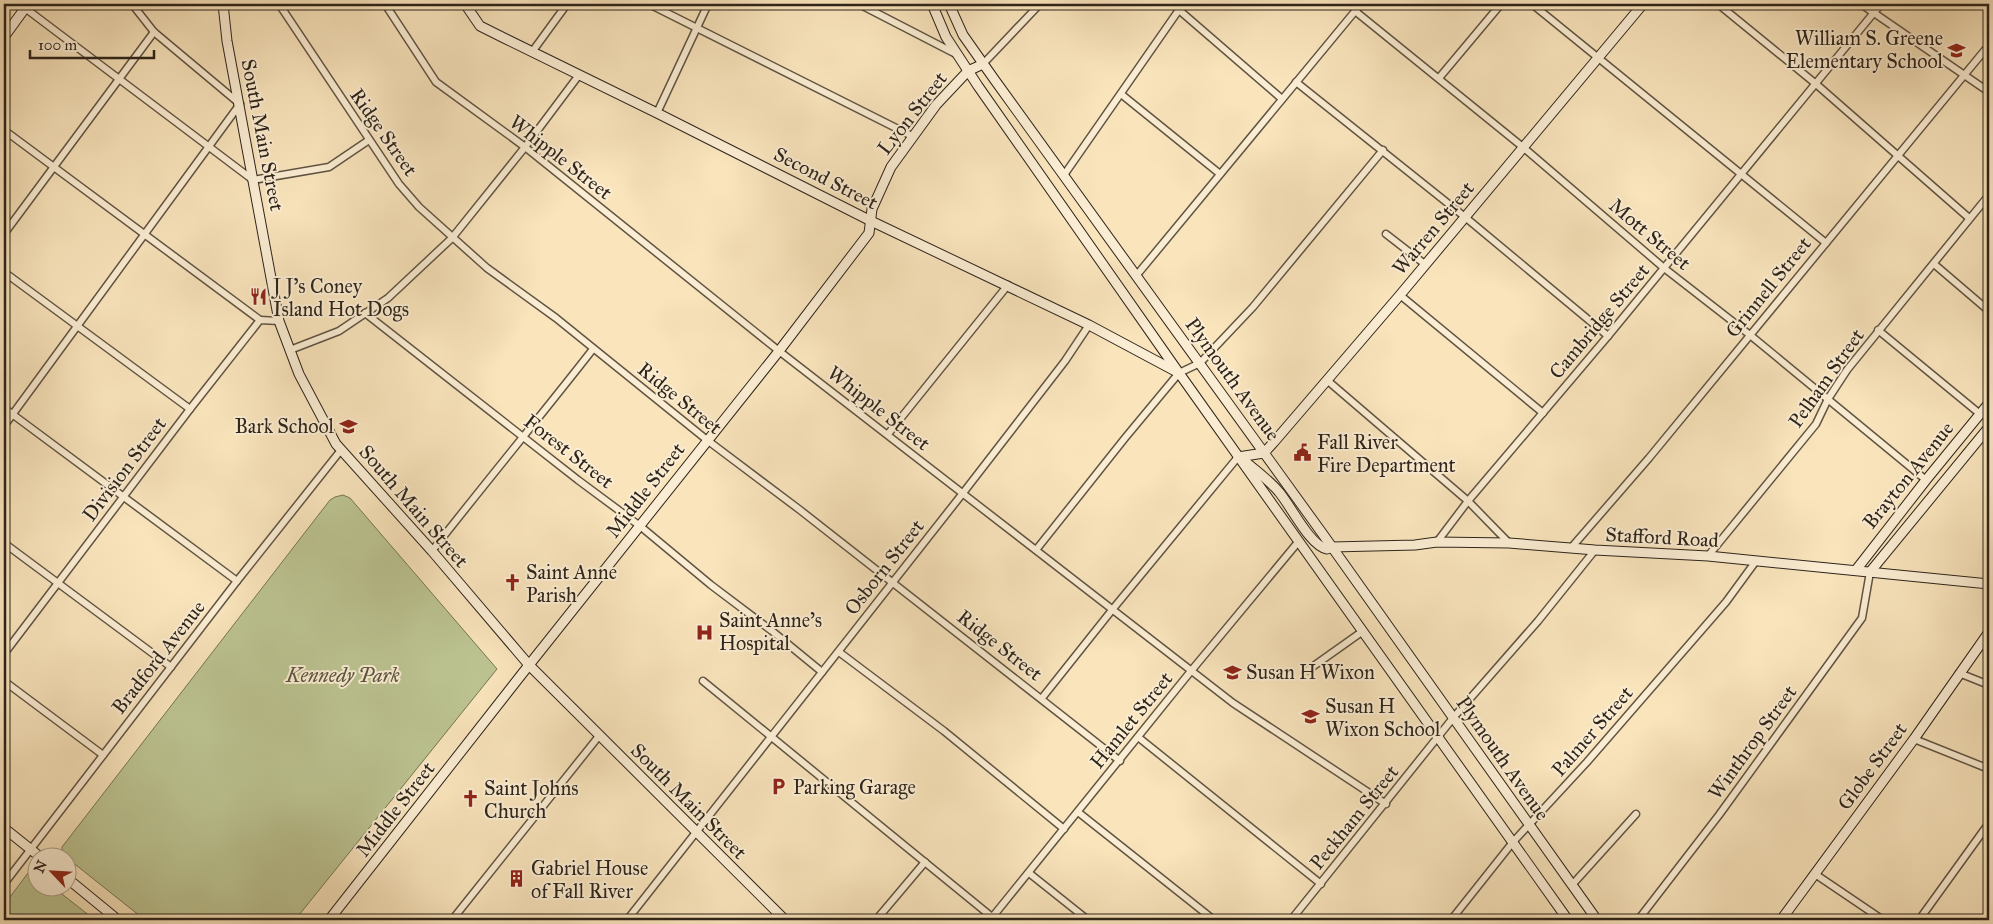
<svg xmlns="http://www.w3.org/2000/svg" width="1993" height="924" viewBox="0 0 1993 924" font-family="'IM FELL Great Primer',serif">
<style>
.green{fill:#bcc492;stroke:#747456}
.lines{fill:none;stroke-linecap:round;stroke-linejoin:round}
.street-casing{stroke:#605443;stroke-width:9}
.secondary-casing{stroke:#2d241b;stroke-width:11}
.street{stroke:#fbedd3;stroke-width:6}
.secondary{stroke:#fbedd3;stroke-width:9}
.labels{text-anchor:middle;stroke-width:4;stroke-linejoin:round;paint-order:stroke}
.poi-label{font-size:20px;fill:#2d241b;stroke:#fbedd3;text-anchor:start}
.street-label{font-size:20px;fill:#2d241b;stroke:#fbedd3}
.park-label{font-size:20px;font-style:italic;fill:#58543f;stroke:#fbedd3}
</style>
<rect width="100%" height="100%" fill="#f9e4bc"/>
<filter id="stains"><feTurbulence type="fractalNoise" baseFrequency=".004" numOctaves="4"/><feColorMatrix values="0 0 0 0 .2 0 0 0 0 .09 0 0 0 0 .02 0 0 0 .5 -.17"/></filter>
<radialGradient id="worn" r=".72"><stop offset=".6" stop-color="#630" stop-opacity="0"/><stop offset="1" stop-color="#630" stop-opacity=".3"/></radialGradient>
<g class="green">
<polygon points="343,495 350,498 497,669 295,920 145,920 62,854 62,847 330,500 335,497"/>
<polygon points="31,869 37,874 38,886 53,887 95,920 4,920 4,905"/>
</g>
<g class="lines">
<defs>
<g id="street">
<polyline points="279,4 399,184 419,207 487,268 556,318 707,440 800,510 1120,761"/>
<polyline points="385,4 436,82 525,147 779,351 1233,703 1386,804"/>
<polyline points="649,4 912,136"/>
<polyline points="859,4 956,54"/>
<polyline points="1532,4 1826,243"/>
<polyline points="1718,4 1816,84 1969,218"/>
<polyline points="1861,4 1989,92"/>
<polyline points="25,8 253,180 329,167 369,140"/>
<polyline points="1179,10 1282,99"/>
<polyline points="1355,11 1524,148 1664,268 1750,335 1926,480"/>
<polyline points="532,52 567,4"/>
<polyline points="983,64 1040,4"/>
<polyline points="1439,78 1501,4"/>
<polyline points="1296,82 1465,217 1608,336"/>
<polyline points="1121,94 1220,174"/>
<polyline points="657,113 708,4"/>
<polyline points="4,130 260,320"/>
<polyline points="1064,175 1183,4"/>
<polyline points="4,234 154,32"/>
<polyline points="1386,234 1426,265"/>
<polyline points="1934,264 1989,311"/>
<polyline points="4,272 190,409"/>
<polyline points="1136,276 1361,4"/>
<polyline points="1400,295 1543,413"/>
<polyline points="365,313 578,480 640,526 711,585 772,631 822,672"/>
<polyline points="1878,330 1980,414"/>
<polyline points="290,350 339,331 388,298 452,238 525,147 579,75"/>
<polyline points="1328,381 1468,501 1509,543"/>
<polyline points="4,408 237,581"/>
<polyline points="4,426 240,104 154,32 132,4"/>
<polyline points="888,434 1008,285"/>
<polyline points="1437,542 1468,501 1608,336 1881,4"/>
<polyline points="4,543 171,667"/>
<polyline points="1571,548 1649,458 1989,45"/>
<polyline points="1036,550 1125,438 1179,373 1200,363 1253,307 1383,150"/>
<path d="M432,551C485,483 540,417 593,349"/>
<polyline points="1708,556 1816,424 1828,399 1847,370 1989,195"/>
<polyline points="839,652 944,731 1064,829"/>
<polyline points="4,654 190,409 260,320 279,321"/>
<polyline points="1308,670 1363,631"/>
<polyline points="1959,673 1989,685"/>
<polyline points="4,681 103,755"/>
<polyline points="703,681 992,917"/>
<polyline points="1042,698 1112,610 1238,457"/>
<polyline points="1138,737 1321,884"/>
<polyline points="1914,739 1989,769"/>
<polyline points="1078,812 1214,920"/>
<polyline points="1029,873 1088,920"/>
<polyline points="1815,874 1883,920"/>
<polyline points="4,884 237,581 341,450"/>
<polyline points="1572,885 1636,814"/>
<polyline points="452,920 599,736"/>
<polyline points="627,920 963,493 1065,361 1089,325"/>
<polyline points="876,920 925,862"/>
<polyline points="990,920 1191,671 1299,541"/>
<polyline points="1291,920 1453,718 1538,621 1595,550"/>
<polyline points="1451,920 1513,842 1587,762 1726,602 1756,561"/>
<polyline points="1638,920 1719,815 1862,618 1870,572"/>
<polyline points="1919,920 1989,823"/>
</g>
<g id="secondary">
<polyline points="223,4 227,41 279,321 299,374 336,444 432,551 529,665 785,920"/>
<polyline points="465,4 480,26 504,38 657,113 871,221 1089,325 1177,372"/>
<polyline points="932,4 946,37 978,86 1179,373 1568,920"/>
<polyline points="949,4 963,35 994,79 1322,533 1597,920"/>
<polyline points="4,37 28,4"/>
<polyline points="1238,457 1264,453 1274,442 1400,295 1643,4"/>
<path d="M1247,463C1258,472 1270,481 1279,492C1291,506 1310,546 1327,549L1332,547L1415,545L1437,542L1509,543L1595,550L1708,556L1989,584"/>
<polyline points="1856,570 1926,480 1989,403"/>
<polyline points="1870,572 1989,427"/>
<polyline points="4,828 39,856"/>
<polyline points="68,879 118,920"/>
<polyline points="329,920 529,665 779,351 869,233 872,209 891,167 936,105 968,71 983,64"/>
<polyline points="1781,920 1914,739 1989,632"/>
</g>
</defs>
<use href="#street" class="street-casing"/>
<use href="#secondary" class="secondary-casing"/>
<use href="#street" class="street"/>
<use href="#secondary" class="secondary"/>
</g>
<defs>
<symbol id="school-bare" viewBox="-9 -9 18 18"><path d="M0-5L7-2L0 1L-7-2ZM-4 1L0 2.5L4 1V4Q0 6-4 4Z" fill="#8f2418" stroke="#fbedd3" stroke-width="2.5" paint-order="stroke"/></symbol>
<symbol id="restaurant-bare" viewBox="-9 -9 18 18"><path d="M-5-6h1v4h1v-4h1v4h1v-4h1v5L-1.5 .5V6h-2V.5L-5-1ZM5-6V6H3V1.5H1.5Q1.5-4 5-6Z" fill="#8f2418" stroke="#fbedd3" stroke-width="2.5" paint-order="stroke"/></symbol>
<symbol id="civic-bare" viewBox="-9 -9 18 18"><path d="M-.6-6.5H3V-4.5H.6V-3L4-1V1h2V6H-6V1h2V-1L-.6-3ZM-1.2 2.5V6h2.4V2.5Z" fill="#8f2418" stroke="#fbedd3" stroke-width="2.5" paint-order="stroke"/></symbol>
<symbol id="church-bare" viewBox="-9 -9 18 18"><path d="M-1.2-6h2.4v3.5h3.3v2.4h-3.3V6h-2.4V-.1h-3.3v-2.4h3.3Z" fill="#8f2418" stroke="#fbedd3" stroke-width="2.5" paint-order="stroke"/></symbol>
<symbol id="hospital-bare" viewBox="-9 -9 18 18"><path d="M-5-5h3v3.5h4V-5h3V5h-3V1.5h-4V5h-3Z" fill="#8f2418" stroke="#fbedd3" stroke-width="2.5" paint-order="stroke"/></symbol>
<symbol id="parking-bare" viewBox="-9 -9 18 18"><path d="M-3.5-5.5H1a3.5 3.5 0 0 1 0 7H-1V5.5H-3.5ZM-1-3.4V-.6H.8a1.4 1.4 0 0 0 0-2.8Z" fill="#8f2418" stroke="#fbedd3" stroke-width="2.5" paint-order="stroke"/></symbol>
<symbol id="building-bare" viewBox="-9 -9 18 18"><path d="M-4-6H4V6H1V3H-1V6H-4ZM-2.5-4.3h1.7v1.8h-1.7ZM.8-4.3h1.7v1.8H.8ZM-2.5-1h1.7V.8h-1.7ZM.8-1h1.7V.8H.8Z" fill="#8f2418" stroke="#fbedd3" stroke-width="2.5" paint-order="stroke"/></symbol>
</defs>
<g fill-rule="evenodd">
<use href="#school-bare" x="1944" y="38" width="25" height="25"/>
<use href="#restaurant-bare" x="246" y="284" width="25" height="25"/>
<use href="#school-bare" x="336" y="414" width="25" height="25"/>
<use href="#civic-bare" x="1290" y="440" width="25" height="25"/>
<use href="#church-bare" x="500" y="570" width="25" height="25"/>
<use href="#hospital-bare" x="692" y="620" width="25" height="25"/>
<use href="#school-bare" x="1220" y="660" width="25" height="25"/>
<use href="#school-bare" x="1298" y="704" width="25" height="25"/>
<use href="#parking-bare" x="766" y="774" width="25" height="25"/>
<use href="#church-bare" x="458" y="786" width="25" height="25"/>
<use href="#building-bare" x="504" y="866" width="25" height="25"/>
</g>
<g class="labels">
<g class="poi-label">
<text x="1943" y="45" text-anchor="end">William S. Greene<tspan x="1943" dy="23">Elementary School</tspan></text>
<text x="273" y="293">J J's Coney<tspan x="273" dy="23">Island Hot Dogs</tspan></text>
<text x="334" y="433" text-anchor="end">Bark School</text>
<text x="1317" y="449">Fall River<tspan x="1317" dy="23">Fire Department</tspan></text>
<text x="526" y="579">Saint Anne<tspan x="526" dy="23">Parish</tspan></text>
<text x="719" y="627">Saint Anne's<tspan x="719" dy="23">Hospital</tspan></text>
<text x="1246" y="679">Susan H Wixon</text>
<text x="1325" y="713">Susan H<tspan x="1325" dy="23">Wixon School</tspan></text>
<text x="793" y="794">Parking Garage</text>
<text x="484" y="795">Saint Johns<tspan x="484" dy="23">Church</tspan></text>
<text x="531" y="875">Gabriel House<tspan x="531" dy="23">of Fall River</tspan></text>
</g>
<g class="street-label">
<text transform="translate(912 113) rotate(-52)" y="7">Lyon Street</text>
<text transform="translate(384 132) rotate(55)" y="7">Ridge Street</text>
<text transform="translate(263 135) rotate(79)" y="7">South Main Street</text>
<text transform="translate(561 157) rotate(38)" y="7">Whipple Street</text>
<text transform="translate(826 178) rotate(27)" y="7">Second Street</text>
<text transform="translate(1433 228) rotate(-50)" y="7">Warren Street</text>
<text transform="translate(1650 234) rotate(40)" y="7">Mott Street</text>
<text transform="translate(1768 287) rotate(-51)" y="7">Grinnell Street</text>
<text transform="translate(1599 321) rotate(-50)" y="7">Cambridge Street</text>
<text transform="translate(1826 378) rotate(-55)" y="7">Pelham Street</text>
<text transform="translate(1233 379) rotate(54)" y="7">Plymouth Avenue</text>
<text transform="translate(680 398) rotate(39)" y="7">Ridge Street</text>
<text transform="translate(879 408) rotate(38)" y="7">Whipple Street</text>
<text transform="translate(569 451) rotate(38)" y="7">Forest Street</text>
<text transform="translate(124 469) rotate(-53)" y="7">Division Street</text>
<text transform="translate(1908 475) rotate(-51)" y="7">Brayton Avenue</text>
<text transform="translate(645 490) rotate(-52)" y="7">Middle Street</text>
<text transform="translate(414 506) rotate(49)" y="7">South Main Street</text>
<text transform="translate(1662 537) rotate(3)" y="7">Stafford Road</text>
<text transform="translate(884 567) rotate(-52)" y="7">Osborn Street</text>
<text transform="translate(1000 645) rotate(38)" y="7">Ridge Street</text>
<text transform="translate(158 657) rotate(-52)" y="7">Bradford Avenue</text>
<text transform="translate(1131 720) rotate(-51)" y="7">Hamlet Street</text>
<text transform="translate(1592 731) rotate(-49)" y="7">Palmer Street</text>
<text transform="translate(1752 742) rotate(-54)" y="7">Winthrop Street</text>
<text transform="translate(1503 758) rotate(55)" y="7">Plymouth Avenue</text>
<text transform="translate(1872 766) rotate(-54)" y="7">Globe Street</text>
<text transform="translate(689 801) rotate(45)" y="7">South Main Street</text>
<text transform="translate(395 809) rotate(-52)" y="7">Middle Street</text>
<text transform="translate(1354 817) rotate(-51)" y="7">Peckham Street</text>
</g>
<g class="park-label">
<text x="343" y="682">Kennedy Park</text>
</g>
</g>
<rect width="1993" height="924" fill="none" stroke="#f9e4bc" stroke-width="20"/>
<rect x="5" y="5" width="1983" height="914" fill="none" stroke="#2d241b" stroke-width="2.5"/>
<rect x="10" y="10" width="1973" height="904" fill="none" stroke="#2d241b"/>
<g transform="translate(52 872) rotate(295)"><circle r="24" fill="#fbedd3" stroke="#a99d89"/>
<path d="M0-4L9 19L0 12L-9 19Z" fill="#8f2418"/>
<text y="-8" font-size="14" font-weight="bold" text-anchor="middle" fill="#2d241b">N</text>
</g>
<path d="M30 50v8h124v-8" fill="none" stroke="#2d241b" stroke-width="2.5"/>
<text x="38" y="50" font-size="15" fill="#2d241b" stroke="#fbedd3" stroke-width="4" paint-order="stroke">100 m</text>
<rect width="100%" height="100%" filter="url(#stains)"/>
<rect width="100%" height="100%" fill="url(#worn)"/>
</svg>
